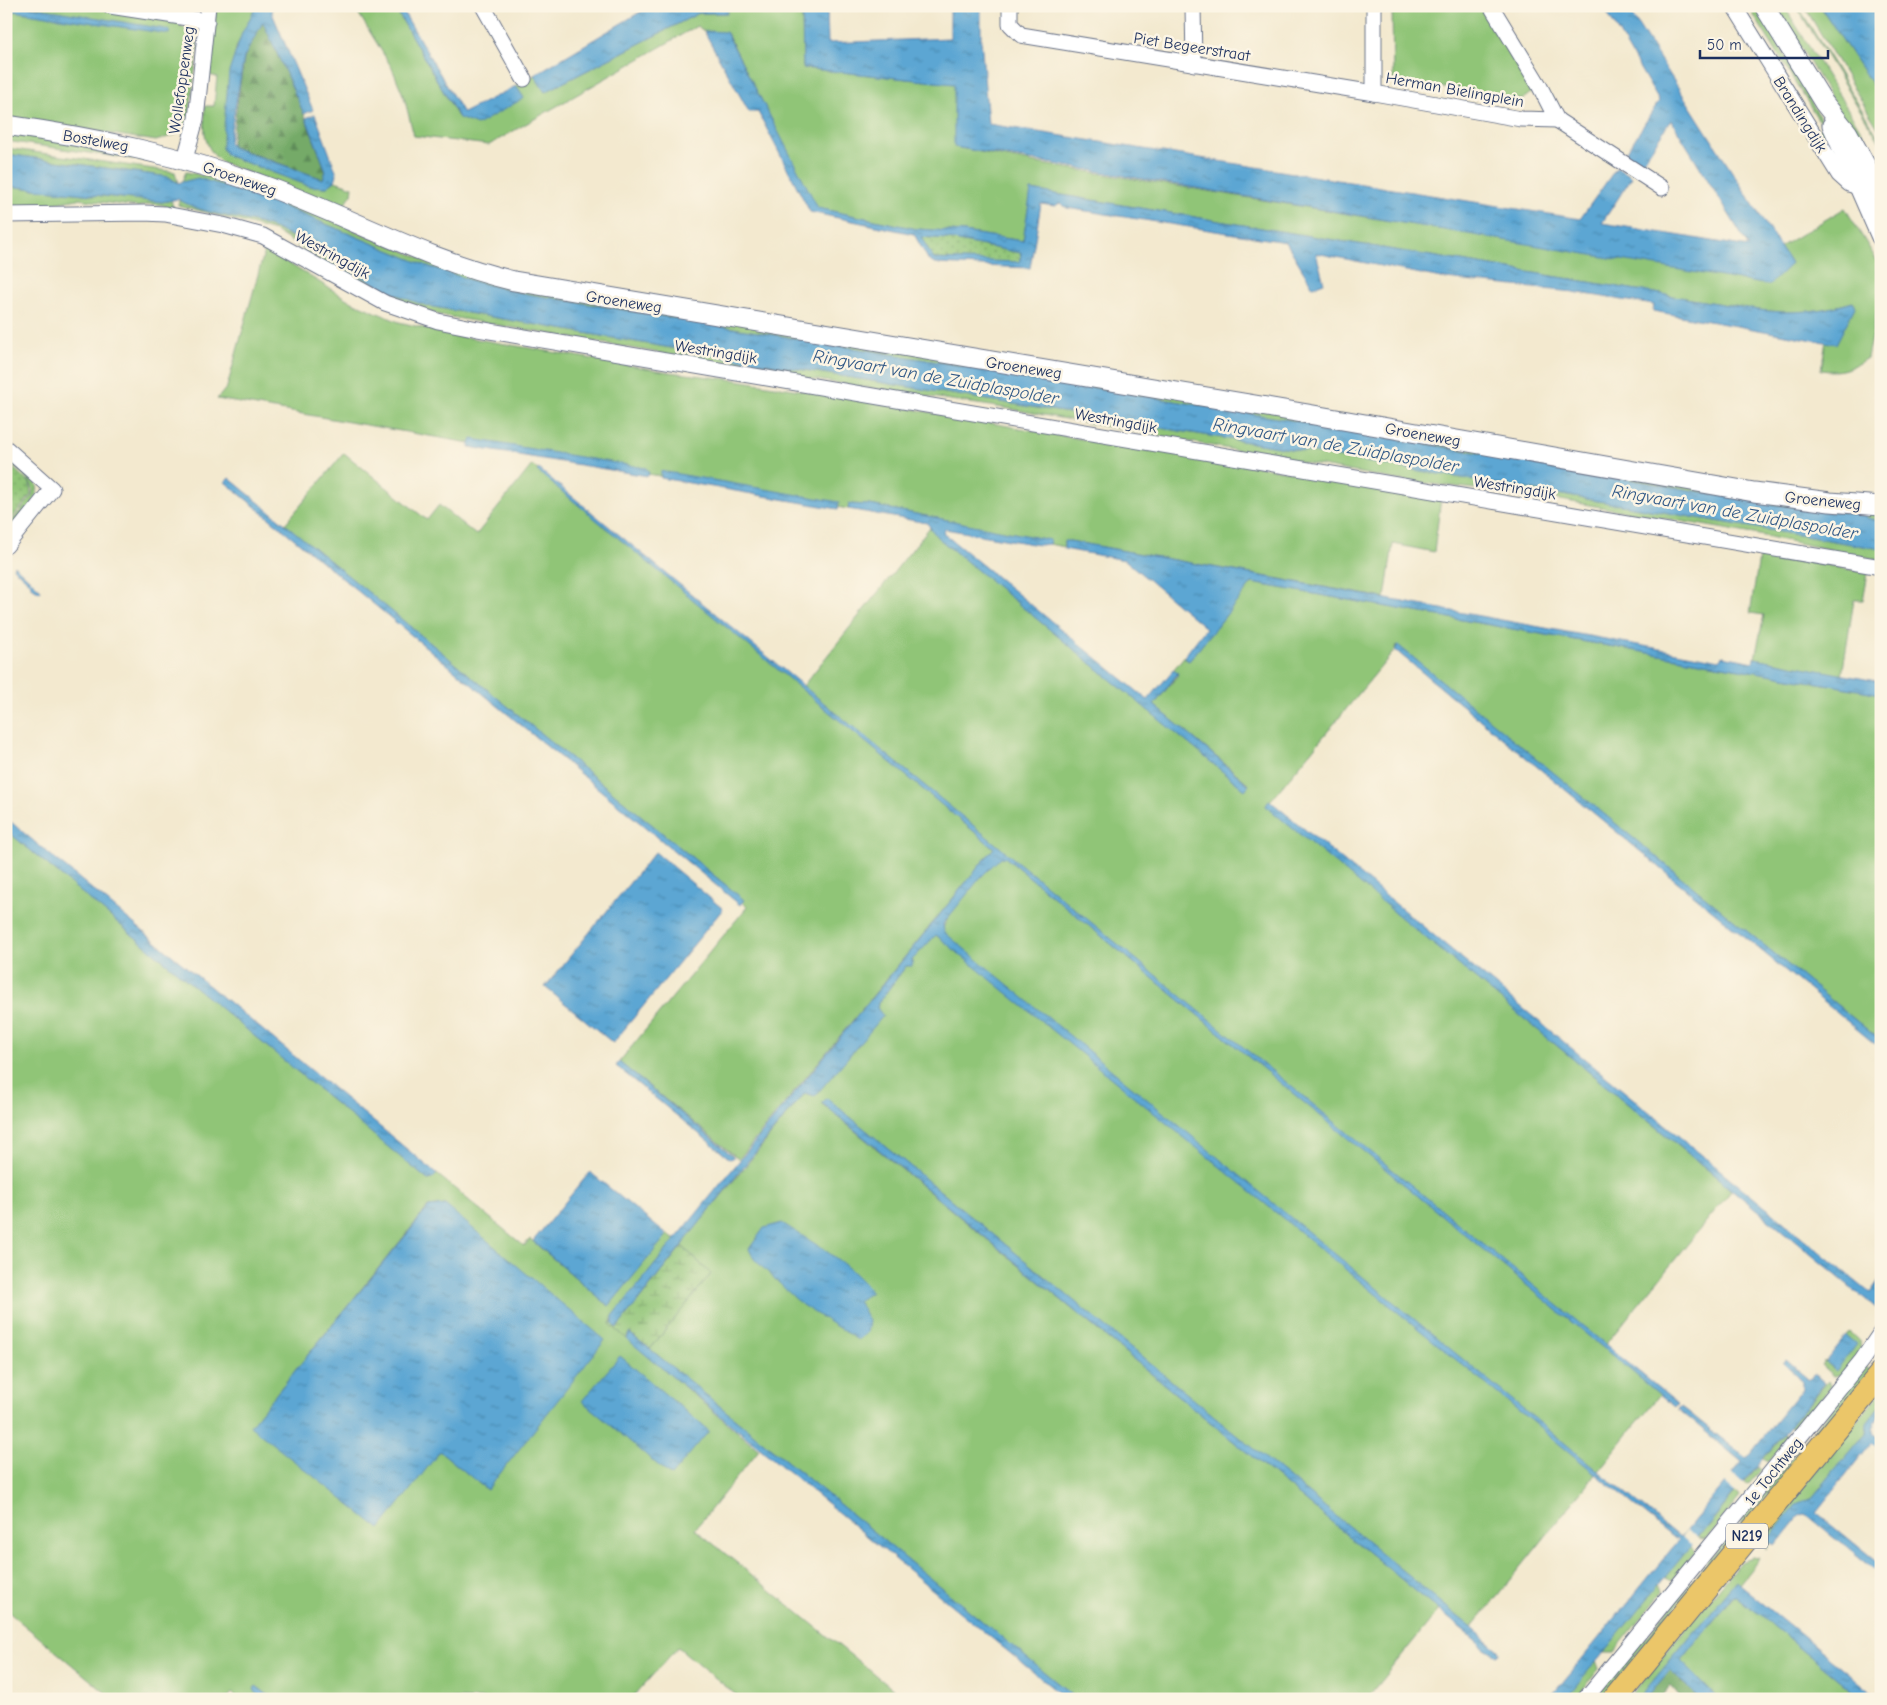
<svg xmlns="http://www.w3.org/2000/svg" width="1887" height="1705" viewBox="0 0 1887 1705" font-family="'Comic Neue',sans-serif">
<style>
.green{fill:#90c577;stroke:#567a6a;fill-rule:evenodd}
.forest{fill:url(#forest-firs);stroke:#486c63}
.wetland{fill:url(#wetland-marsh);stroke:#567a6a}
.garden{fill:url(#garden-dots);stroke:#567a6a}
.water{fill:url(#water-ripples);stroke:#3b6a98;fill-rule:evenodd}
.pier{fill:#f3e9cf}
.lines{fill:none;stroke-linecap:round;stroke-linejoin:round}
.minor-casing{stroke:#677086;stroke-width:17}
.tertiary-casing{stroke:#677086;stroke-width:21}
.primary-casing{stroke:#677086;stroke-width:26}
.minor{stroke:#fff;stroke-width:15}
.tertiary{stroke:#fff;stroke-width:19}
.primary{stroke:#ebc669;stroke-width:24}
.labels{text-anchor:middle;stroke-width:5;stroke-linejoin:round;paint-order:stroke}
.shield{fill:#fcf5e5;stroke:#5e6a86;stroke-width:1}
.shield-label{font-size:15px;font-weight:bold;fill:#1b2f5e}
.street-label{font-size:16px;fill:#1b2f5e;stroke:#fcf5e5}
.water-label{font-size:18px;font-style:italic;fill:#315987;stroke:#fcf5e5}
</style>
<defs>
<pattern id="forest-firs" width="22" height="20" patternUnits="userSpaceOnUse" patternTransform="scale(1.25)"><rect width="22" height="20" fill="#74aa68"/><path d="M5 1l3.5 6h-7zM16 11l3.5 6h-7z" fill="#5e8b59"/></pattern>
<pattern id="wetland-marsh" width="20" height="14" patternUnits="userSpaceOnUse" patternTransform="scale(1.25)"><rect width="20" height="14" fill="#90c577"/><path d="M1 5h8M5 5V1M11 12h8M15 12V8" fill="none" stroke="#75a065"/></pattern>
<pattern id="garden-dots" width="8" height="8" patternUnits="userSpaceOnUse" patternTransform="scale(1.25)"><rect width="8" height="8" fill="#90c577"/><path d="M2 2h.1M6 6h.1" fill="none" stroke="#75a065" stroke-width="1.8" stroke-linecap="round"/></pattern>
<pattern id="water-ripples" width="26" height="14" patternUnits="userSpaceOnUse" patternTransform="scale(1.25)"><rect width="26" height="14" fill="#5ba6d3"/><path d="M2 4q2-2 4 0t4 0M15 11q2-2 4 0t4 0" fill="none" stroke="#4a88ae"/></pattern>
</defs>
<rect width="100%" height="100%" fill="#fcf5e5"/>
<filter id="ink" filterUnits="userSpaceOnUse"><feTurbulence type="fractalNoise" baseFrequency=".02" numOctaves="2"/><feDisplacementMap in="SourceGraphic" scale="10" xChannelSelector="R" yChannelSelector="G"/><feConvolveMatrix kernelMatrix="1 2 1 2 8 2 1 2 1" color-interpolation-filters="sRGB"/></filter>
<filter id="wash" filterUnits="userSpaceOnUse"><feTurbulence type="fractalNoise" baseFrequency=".0096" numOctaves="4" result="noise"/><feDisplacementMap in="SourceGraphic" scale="20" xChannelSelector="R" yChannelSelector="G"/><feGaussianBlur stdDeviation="1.12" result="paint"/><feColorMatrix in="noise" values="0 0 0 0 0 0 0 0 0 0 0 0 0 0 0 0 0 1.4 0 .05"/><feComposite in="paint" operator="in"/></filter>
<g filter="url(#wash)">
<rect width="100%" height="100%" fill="#f3e9cf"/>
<g class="green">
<polygon points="26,6 85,6 176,21 193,35 198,46 190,111 185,124 177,134 156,141 6,117 6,10 169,31"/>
<path d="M216,6H256L236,48L222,148L226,155L309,186L327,187L335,181L353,187L352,194L341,209L221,162C202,146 204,129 205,106H214L217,77L209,75Z"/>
<path d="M354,6H394L458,117L524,98L516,86L534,75L545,92L699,13H727V6H802L803,68L955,84V147L1036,163L1629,260L1791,264L1780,247L1845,208L1879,264L1877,272C1885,288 1870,339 1867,358C1850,369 1841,373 1821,370L1826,341L1836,343L1853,302C1820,312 1792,314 1758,310L1032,190L1023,241L964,232L917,229L817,208L727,33L704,31L697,26L489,145L414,136L404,97L392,68Z"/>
<polygon points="1392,6 1481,6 1533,91 1522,100 1393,80"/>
<path d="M1748,6H1755C1788,60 1820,113 1846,171L1817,131L1823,127Z"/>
<polygon points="1776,6 1784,6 1881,163 1881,169 1875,172"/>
<polygon points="1796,6 1798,6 1881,141 1881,144"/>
<polygon points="1804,6 1820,6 1881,98 1881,133"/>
<polygon points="6,132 63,141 167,164 6,141"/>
<polygon points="6,148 175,172 178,183 169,177 6,154"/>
<polygon points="186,172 219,178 267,194 433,263 1881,512 1881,521 1867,518 1866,515 1769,504 1313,424 521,293 476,282 422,264 275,203 237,190 181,183"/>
<polygon points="6,186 162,202 171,200 174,210 162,205 149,204 138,207 78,199 23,209 6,209"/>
<polygon points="179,200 192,206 275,228 386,291 428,306 718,356 1309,452 1881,549 1881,560 1759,535 1544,497 1398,480 1011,409 810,379 439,315 383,295 329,266 275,231 178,205"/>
<polygon points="265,249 352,302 399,322 453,335 669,372 736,380 856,399 1126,447 1232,462 1441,498 1434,552 1393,544 1385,598 1070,541 1064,542 1064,547 1049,544 1049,540 870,505 850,504 848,509 217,399 227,387"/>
<polygon points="344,453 427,520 439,505 476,535 532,465 994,848 739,1159 619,1062 747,907 742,902 744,900 285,524"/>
<path d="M6,457L37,484C41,503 17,523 6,537V529L32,496C36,479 17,470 6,460Z"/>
<polygon points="930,527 937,537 1244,789 1249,784 1154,705 1178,675 1173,670 1186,654 1185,659 1189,661 1252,583 1881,694 1881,1029 1875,1036 1397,645 1395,650 1266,806 1732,1190 1605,1345 803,686"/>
<polygon points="1760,552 1868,573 1863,600 1854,600 1842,675 1755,658 1764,615 1750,613"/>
<path d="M6,830L428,1180L432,1179L437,1174L524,1246L530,1239L609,1306L667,1234L675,1240L613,1316L610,1324L759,1450L695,1529L905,1699H741L678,1647L631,1699H273L259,1688L254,1689L263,1699H239L232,1693L227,1699H113L6,1610ZM445,1205L487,1490L440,1451L250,1426L428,1207Z"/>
<path d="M1001,857H1005L1660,1394L1472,1628L827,1098L822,1104L1439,1610L1366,1699H1077L650,1349L711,1274L682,1246L683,1243L805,1093L815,1095L882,1016L877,1008L878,1003L907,965L912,963V960L935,934L939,938C949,907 978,880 1001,857Z"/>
<polygon points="1850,1332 1859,1340 1860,1352 1843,1374 1833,1376 1821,1365 1824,1361 1835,1371 1855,1344 1846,1336"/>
<polygon points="1866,1367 1871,1371 1743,1526 1740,1522"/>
<polygon points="1828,1381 1831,1387 1795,1430 1789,1427"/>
<path d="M1881,1392C1881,1415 1868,1413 1866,1433L1811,1499L1796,1506L1766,1550L1764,1534Z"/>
<polygon points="1784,1434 1788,1438 1769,1462 1763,1459"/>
<polygon points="1758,1466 1761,1470 1748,1485 1744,1483"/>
<polygon points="1736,1492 1740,1497 1706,1539 1698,1538"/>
<polygon points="1728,1536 1733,1538 1601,1699 1595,1699"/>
<polygon points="1691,1546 1695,1552 1673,1580 1665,1576"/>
<polygon points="1753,1558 1759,1559 1739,1584 1736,1581 1638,1699 1628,1699 1740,1562"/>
<polygon points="1660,1583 1663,1591 1614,1652 1603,1652"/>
<polygon points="1734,1596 1737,1596 1862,1699 1718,1699 1681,1661"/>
<polygon points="1596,1660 1599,1669 1576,1698 1568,1695"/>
</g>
<g class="forest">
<polygon points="263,21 304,114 326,171 323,179 231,146 244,57"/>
<polygon points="1670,1671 1701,1699 1682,1699 1671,1686 1660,1699 1646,1699"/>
</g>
<polygon class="wetland" points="682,1246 711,1274 650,1349 629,1333 627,1339 610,1324 613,1320 613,1324 621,1323"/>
<g class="garden">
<polygon points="920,237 948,239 1021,253 1020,263 934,259"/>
<polygon points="6,462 30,483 31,495 6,526"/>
</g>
<g class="water">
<polygon points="6,6 26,6 165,29 170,31 169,34 6,10"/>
<polygon points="276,6 272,8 272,13 313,110 304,114 263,22 244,57 229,142 234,148 323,179 326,171 306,118 315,114 337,174 335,181 327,187 309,186 226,155 222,148 229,72 242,33 256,7"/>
<polygon points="394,6 400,6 463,113 516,86 524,98 477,125 459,118"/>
<polygon points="727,6 728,13 699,13 545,92 534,75 647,8"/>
<polygon points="802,6 827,6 828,43 950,38 950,6 981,6 981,38 988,124 1580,219 1617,167 1632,177 1602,223 1749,247 1671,120 1640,166 1624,156 1659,101 1603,6 1626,6 1791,264 1769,285 954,147 954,84 803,68"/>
<polygon points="1820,6 1881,6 1881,98 1824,12"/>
<path d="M704,31L726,32L818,208L917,229L964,232L1023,241L1031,190L1758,310C1792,314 1820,312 1853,302L1855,307L1836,344L1653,311L1654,305L1573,292L1446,279L1316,253L1324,283L1313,287L1286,242L1067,208L1060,203L1055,206L1041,204L1030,268L935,264L929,261L914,234L810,212L758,112H749ZM921,237L948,239L1021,253L1020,262L934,259Z"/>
<path d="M6,154L169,177L178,183L198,178L237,190L275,203L422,264L476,282L521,293L1313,424L1769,504L1866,515L1867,518L1881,521V549L1309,452L718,356L428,306C372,290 329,251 276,229C245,216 207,217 178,199L162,202L6,186Z"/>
<polygon points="472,439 646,468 649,473 648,476 469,447"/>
<polygon points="539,469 1678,1404 1675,1407 1005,857 1001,857 980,878 943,924 944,932 1680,1538 1742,1462 1678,1409 1681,1406 1746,1458 1802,1389 1802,1381 1783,1363 1786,1360 1809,1380 1814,1374 1825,1383 1565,1699 1549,1699 1678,1541 936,935 912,960 912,966 906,966 878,1003 877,1008 883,1016 815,1096 805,1093 744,1166 617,1328 613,1324 613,1316 994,848 537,471"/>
<polygon points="661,471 839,502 838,509 661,478"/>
<polygon points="229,478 744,900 740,905 225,482"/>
<polygon points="849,504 870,505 1050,540 1049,544 1039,545 945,529 943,533 1148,700 1173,670 1178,673 1154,705 1249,785 1245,790 937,537 927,523 848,509"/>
<polygon points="1070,541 1720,660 1723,656 1754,662 1755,658 1881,682 1881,694 1252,583 1189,661 1185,658 1186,654 1206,628 1125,560 1064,549 1064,541"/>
<polygon points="14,565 41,590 40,592 31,587 31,584 13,568"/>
<polygon points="1398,645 1881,1041 1881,1049 1395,650"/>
<polygon points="1269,800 1870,1293 1881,1277 1881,1312 1286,823 1266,806"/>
<polygon points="11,822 24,833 437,1174 432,1179 428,1180 6,830"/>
<polygon points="655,852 723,909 613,1043 545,987"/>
<polygon points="619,1062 733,1156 733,1158 730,1159 616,1066"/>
<polygon points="827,1098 1499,1650 1500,1653 1497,1655 1485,1648 822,1103"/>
<polygon points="590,1172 667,1235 609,1306 533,1241"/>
<polygon points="445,1205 605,1340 487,1490 440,1451 380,1529 250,1426 429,1207"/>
<path d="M782,1223C813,1243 849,1262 871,1292L858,1301L869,1321L867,1333L858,1340L802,1305L754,1259L749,1249L764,1228Z"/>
<polygon points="629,1333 650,1349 1077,1699 1066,1699 646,1355 627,1339"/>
<polygon points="1846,1336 1856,1344 1836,1371 1825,1362"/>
<polygon points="620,1356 709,1431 671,1476 582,1401"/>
<path d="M1881,1405C1881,1418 1873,1422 1873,1433L1881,1439V1449L1872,1442L1816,1512L1881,1565V1576L1806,1514L1800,1515L1775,1546L1770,1542V1537L1796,1505L1811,1499L1866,1433L1867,1423Z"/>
<polygon points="1736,1581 1739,1584 1880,1699 1862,1699 1737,1596 1733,1596 1681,1661 1718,1699 1701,1699 1670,1671 1646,1699 1638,1699"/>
<path d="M256,1686L273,1699C264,1699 258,1698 254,1689Z"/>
</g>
<g class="pier">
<polygon points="1731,1472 1746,1484 1737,1494 1723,1482"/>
<polygon points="1687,1529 1700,1539 1694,1546 1681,1537"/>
</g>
</g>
<g filter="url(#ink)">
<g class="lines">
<defs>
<g id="minor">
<polyline points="110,6 207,21"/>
<polyline points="483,6 524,79"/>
<polyline points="1010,6 1010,24 1021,35 1374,93"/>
<polyline points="1193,6 1194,64"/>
<polyline points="1374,6 1374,93 1521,119 1557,120 1539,85 1491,6"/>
<polyline points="1734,6 1839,175 1849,184 1859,187"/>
<polyline points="1557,120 1662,188"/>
<polyline points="185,159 196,119 208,6"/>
<polyline points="6,215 144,213 165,214 223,225 263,236 385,303 438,321 478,329 1881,567"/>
<polyline points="6,448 52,489 6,546"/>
<polyline points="1585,1699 1798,1439 1862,1360 1881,1332"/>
</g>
<g id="tertiary">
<polyline points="1764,6 1824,103 1848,133 1881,193"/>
<path d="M6,125C97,138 184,156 271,188C352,218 429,261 514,281L1308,414L1754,492L1830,502L1881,506"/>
<polyline points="1832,125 1881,237"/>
</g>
<polyline id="primary" points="1615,1699 1881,1374"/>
</defs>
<use href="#minor" class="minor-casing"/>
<use href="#tertiary" class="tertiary-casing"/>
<use href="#primary" class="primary-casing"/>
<use href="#minor" class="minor"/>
<use href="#tertiary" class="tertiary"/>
<use href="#primary" class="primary"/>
</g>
</g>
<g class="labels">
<rect class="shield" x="1726" y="1523.5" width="42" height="25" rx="4"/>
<g class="shield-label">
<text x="1747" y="1541">N219</text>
</g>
<g class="street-label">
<text transform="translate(1192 46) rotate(9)" y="6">Piet Begeerstraat</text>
<text transform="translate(181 80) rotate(-82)" y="6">Wollefoppenweg</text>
<text transform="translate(1455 89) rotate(10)" y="6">Herman Bielingplein</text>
<text transform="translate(1801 114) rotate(58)" y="6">Brandingdijk</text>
<text transform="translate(96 140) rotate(10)" y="6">Bostelweg</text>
<text transform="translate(240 178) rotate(19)" y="6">Groeneweg</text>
<text transform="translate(333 254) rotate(29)" y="6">Westringdijk</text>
<text transform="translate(624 301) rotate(9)" y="6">Groeneweg</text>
<text transform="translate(716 351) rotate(9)" y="6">Westringdijk</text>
<text transform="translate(1024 367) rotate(9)" y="6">Groeneweg</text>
<text transform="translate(1116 420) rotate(10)" y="6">Westringdijk</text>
<text transform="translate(1423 434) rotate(10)" y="6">Groeneweg</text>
<text transform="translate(1515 487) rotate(9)" y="6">Westringdijk</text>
<text transform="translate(1823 500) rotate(6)" y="6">Groeneweg</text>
<text transform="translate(1773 1471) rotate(-51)" y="6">1e Tochtweg</text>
</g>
<g class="water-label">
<text transform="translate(936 377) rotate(10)" y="6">Ringvaart van de Zuidplaspolder</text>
<text transform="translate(1336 445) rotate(10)" y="6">Ringvaart van de Zuidplaspolder</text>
<text transform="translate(1735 512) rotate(10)" y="6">Ringvaart van de Zuidplaspolder</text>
</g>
</g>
<rect width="1887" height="1705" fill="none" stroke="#fcf5e5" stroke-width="25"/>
<path d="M1700 50v8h128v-8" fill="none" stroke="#1b2f5e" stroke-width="2.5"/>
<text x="1707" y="50" font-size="15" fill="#1b2f5e" stroke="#fcf5e5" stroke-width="4" paint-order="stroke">50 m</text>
</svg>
